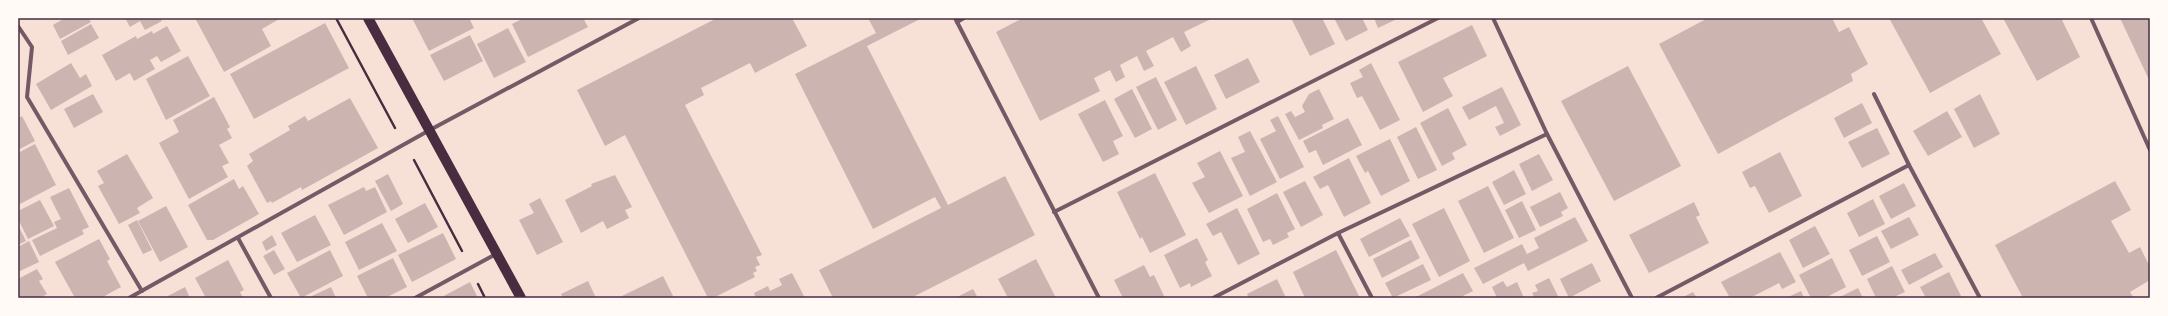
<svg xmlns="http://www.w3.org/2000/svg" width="2168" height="316" viewBox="0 0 2168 316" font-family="'Archivo Narrow',sans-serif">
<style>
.building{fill:#ccb4b1}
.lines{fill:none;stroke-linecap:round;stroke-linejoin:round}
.path{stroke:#4a2c40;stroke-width:2.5}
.minor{stroke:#755966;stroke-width:4}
.primary{stroke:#4a2c40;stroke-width:10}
.neatline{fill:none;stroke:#4a2c40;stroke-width:1.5}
</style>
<rect width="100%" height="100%" fill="#f7e1d7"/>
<g class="building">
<polygon points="65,18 88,18 91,22 60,39 53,25"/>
<polygon points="125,18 160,18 162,21 145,30 140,21 130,27"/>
<polygon points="195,18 281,18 262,29 271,46 224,72"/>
<polygon points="412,18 469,18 474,28 429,51"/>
<polygon points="524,18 583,18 588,27 528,57 512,24"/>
<polygon points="717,18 792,18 807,46 755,73 750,63 701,88 704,95 685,105 762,255 756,257 760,265 755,267 757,271 753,273 755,277 713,298 708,298 625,135 605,146 577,90"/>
<polygon points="868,18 922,18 867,46 948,205 1005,176 1035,235 911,298 833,298 819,270 941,208 935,197 873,229 795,74 876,33"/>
<polygon points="1023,18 1213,18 1184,32 1191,46 1181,52 1173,37 1146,51 1154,66 1144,71 1137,56 1120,65 1125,77 1116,82 1110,70 1094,78 1100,91 1040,121 996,32"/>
<polygon points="1291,18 1322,18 1335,44 1310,56"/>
<polygon points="1334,18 1362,18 1368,30 1346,41"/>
<polygon points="1374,18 1399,18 1378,28"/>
<polygon points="1708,18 1832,18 1839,32 1849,27 1868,64 1851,74 1853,81 1718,154 1659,44"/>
<polygon points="1889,18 1981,18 2001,54 1930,93"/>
<polygon points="2003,18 2065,18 2062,20 2080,57 2037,81"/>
<polygon points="2120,18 2150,18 2150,82"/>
<polygon points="325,23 349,68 254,119 230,74"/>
<polygon points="91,24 99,38 68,55 61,41"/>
<polygon points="1472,25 1487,56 1443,78 1453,96 1423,112 1398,62"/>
<polygon points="167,26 181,51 161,62 157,56 150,60 155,69 134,81 130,73 116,81 102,55 136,36 137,39 152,31 153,34"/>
<polygon points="508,28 526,62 494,78 477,44"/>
<polygon points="470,35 483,61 444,81 430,55"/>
<polygon points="188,56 210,96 166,120 146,79"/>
<polygon points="1248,58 1260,82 1226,99 1214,75"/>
<polygon points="71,63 80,78 86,74 92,86 51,110 36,84"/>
<polygon points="1371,63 1400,120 1380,130 1362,96 1357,98 1350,83 1363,77 1359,70"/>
<polygon points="1196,66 1217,109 1186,125 1164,82"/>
<polygon points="1628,66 1681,166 1614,201 1561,101"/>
<polygon points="1156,77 1177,120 1158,130 1136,87"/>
<polygon points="1502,87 1521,125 1500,136 1495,127 1504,123 1496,106 1469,120 1462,107"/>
<polygon points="1132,89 1152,129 1135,138 1114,99"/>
<polygon points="1319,89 1334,119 1322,125 1323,128 1299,140 1285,114 1291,111 1295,117 1305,112 1302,106 1309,94"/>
<polygon points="93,94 103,112 74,128 64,109"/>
<polygon points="1980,94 2000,134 1974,148 1954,109"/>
<polygon points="214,97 230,127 227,129 232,138 219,145 229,163 222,166 228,177 189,199 159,143 179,132 173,120"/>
<polygon points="350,98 378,148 302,190 301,187 272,203 271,201 267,203 247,166 253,161 249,154 290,130 288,126 305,116 308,121"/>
<polygon points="1105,100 1123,136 1113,141 1119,154 1103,162 1078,114"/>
<polygon points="1862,103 1872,123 1844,138 1834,118"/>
<polygon points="1448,108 1467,145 1452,153 1455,159 1442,166 1420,123"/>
<polygon points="1947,111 1962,137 1928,156 1913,131"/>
<polygon points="22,116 35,141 18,150 18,118"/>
<polygon points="1278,116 1304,167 1280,179 1260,139 1276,131 1270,120"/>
<polygon points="1348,118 1362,145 1323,165 1316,150 1309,153 1303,141"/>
<polygon points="1416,127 1437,170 1418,179 1397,137"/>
<polygon points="1877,128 1890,154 1862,168 1848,142"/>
<polygon points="1250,131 1277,182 1250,196 1231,158 1245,152 1238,137"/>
<polygon points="1390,139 1410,181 1381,196 1368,171 1365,173 1356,156"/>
<polygon points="35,144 56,185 20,204 18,199 18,153"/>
<polygon points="1220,151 1243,196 1209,213 1192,183 1205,177 1197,163"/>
<polygon points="1780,152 1802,196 1769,213 1755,186 1750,188 1742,172"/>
<polygon points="127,154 153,198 137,208 140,213 119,224 98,186 104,183 97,171"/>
<polygon points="1539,154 1553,180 1532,191 1519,164"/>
<polygon points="1349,158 1371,203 1344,217 1328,185 1320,189 1313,177"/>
<polygon points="1514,170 1526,194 1504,205 1492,182"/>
<polygon points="1155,173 1186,235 1150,253 1142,237 1140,239 1117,192"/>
<polygon points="388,174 403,204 391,211 375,181"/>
<polygon points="615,175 632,207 625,210 629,218 607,229 603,221 581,233 565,200 592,186 591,184"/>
<polygon points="234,179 239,189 243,186 259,214 213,240 207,240 188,205"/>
<polygon points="1305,181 1323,215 1301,227 1283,192"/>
<polygon points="2115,181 2131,210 2111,221 2129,253 2140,247 2150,267 2150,280 2130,292 2134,298 2023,298 1995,245"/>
<polygon points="1904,183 1916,206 1891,219 1879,196"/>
<polygon points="1488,186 1514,238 1484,253 1458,201"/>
<polygon points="364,187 366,191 375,187 387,212 344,235 328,205"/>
<polygon points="69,188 89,227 82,230 84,234 40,256 32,240 57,228 54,222 61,219 50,197"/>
<polygon points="1560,192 1568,208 1561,212 1563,216 1540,227 1530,207"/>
<polygon points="1277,193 1295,229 1287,233 1289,237 1273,245 1270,239 1263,242 1247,209"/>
<polygon points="540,198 563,242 537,255 519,220 534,213 529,204"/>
<polygon points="1873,199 1885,224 1859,237 1847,213"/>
<polygon points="40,200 54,226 28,239 18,219 18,211"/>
<polygon points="1522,201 1536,230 1519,238 1505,210"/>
<polygon points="1694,202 1700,215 1696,217 1709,243 1649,273 1629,235"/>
<polygon points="425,203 438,227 408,243 395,219"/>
<polygon points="166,206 188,247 160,262 138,221"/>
<polygon points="1237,208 1260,254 1238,265 1221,232 1213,236 1206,224"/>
<polygon points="1444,208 1470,261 1439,277 1412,224"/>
<polygon points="315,215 331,245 297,262 281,233"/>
<polygon points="1575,217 1588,241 1528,271 1524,263 1483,284 1474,268 1522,244 1527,254 1539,248 1534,238"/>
<polygon points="1909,217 1919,235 1891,249 1881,231"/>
<polygon points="1400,218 1410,236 1369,257 1360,239"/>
<polygon points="137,220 152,250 143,254 128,225"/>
<polygon points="382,223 397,251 359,270 345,242"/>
<polygon points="18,225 26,241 18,245"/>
<polygon points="1815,226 1830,254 1803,268 1789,240"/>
<polygon points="443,233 456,259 412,282 398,255"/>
<polygon points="272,235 277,245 266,251 262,242"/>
<polygon points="1877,236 1890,262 1862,276 1849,250"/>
<polygon points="1197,238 1208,260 1205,262 1212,276 1191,287 1190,283 1180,288 1164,255"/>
<polygon points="99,239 110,259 107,261 121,287 101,298 75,298 55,262"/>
<polygon points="1411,240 1420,258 1382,278 1373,259"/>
<polygon points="29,241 39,262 18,272 18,247"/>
<polygon points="274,250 285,269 274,275 263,256"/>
<polygon points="330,250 343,276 301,298 287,273"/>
<polygon points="1336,250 1360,298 1305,298 1293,272"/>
<polygon points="1780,252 1796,282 1782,289 1779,283 1750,298 1730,298 1721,282"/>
<polygon points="1935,253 1943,267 1909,285 1901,270"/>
<polygon points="393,258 407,287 385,298 368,298 357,276"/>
<polygon points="1832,258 1846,287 1825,298 1811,298 1799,275"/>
<polygon points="1036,259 1056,298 1008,298 998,279"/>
<polygon points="228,260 244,290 240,292 243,298 206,298 195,278"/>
<polygon points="1592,263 1601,281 1569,298 1560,279"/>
<polygon points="1423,264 1431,280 1393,298 1385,283"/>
<polygon points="1144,265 1150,277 1154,275 1165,298 1123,298 1114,280"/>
<polygon points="1892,266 1905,292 1892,298 1876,298 1867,279"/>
<polygon points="37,269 43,279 39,281 47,294 40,298 18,298 18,279"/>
<polygon points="1949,272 1962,298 1926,298 1920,287"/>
<polygon points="792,273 805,298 756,298 754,293 768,286 770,291 782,285 779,279"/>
<polygon points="1463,273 1473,291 1459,298 1414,298"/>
<polygon points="663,276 674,298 623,298 622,296"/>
<polygon points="1549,278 1559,298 1535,298 1532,293 1538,291 1535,285"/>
<polygon points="1277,279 1286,298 1249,298 1247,294"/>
<polygon points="588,281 596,298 563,298 561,294"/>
<polygon points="1503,281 1507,287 1517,282 1524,298 1497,298 1492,287"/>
<polygon points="470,282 478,298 440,298"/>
<polygon points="185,287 190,298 164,298"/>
<polygon points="331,287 336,298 313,298 312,296"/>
<polygon points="1858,288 1863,298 1838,298"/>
<polygon points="973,289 978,298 955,298"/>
<polygon points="1801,291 1804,298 1786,298"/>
<polygon points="1693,292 1697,298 1681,298"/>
</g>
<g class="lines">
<g class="path">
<polyline points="336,18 395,128"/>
<polyline points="414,160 462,251"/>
<polyline points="478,284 485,298"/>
</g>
<g class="minor">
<polyline points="955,18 1099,298"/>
<polyline points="1493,18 1547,134 1632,298"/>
<polyline points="2091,18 2150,150"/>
<polyline points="957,22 964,18"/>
<polyline points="18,26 32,47 27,97 142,291"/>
<polyline points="1874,94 1909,165 1980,298"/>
<polyline points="1054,212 1438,18"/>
<polyline points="1338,233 1372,298"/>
<polyline points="238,238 271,298"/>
<polyline points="129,298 428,131 639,18"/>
<polyline points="415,298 496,254"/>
<polyline points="1213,298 1338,233 1547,134"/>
<polyline points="1656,298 1909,165"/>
</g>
<polyline class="primary" points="368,18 521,298"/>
</g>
<rect width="2168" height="316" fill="none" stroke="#fffaf5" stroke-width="38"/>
<rect x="19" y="19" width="2130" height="278" class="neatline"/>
</svg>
